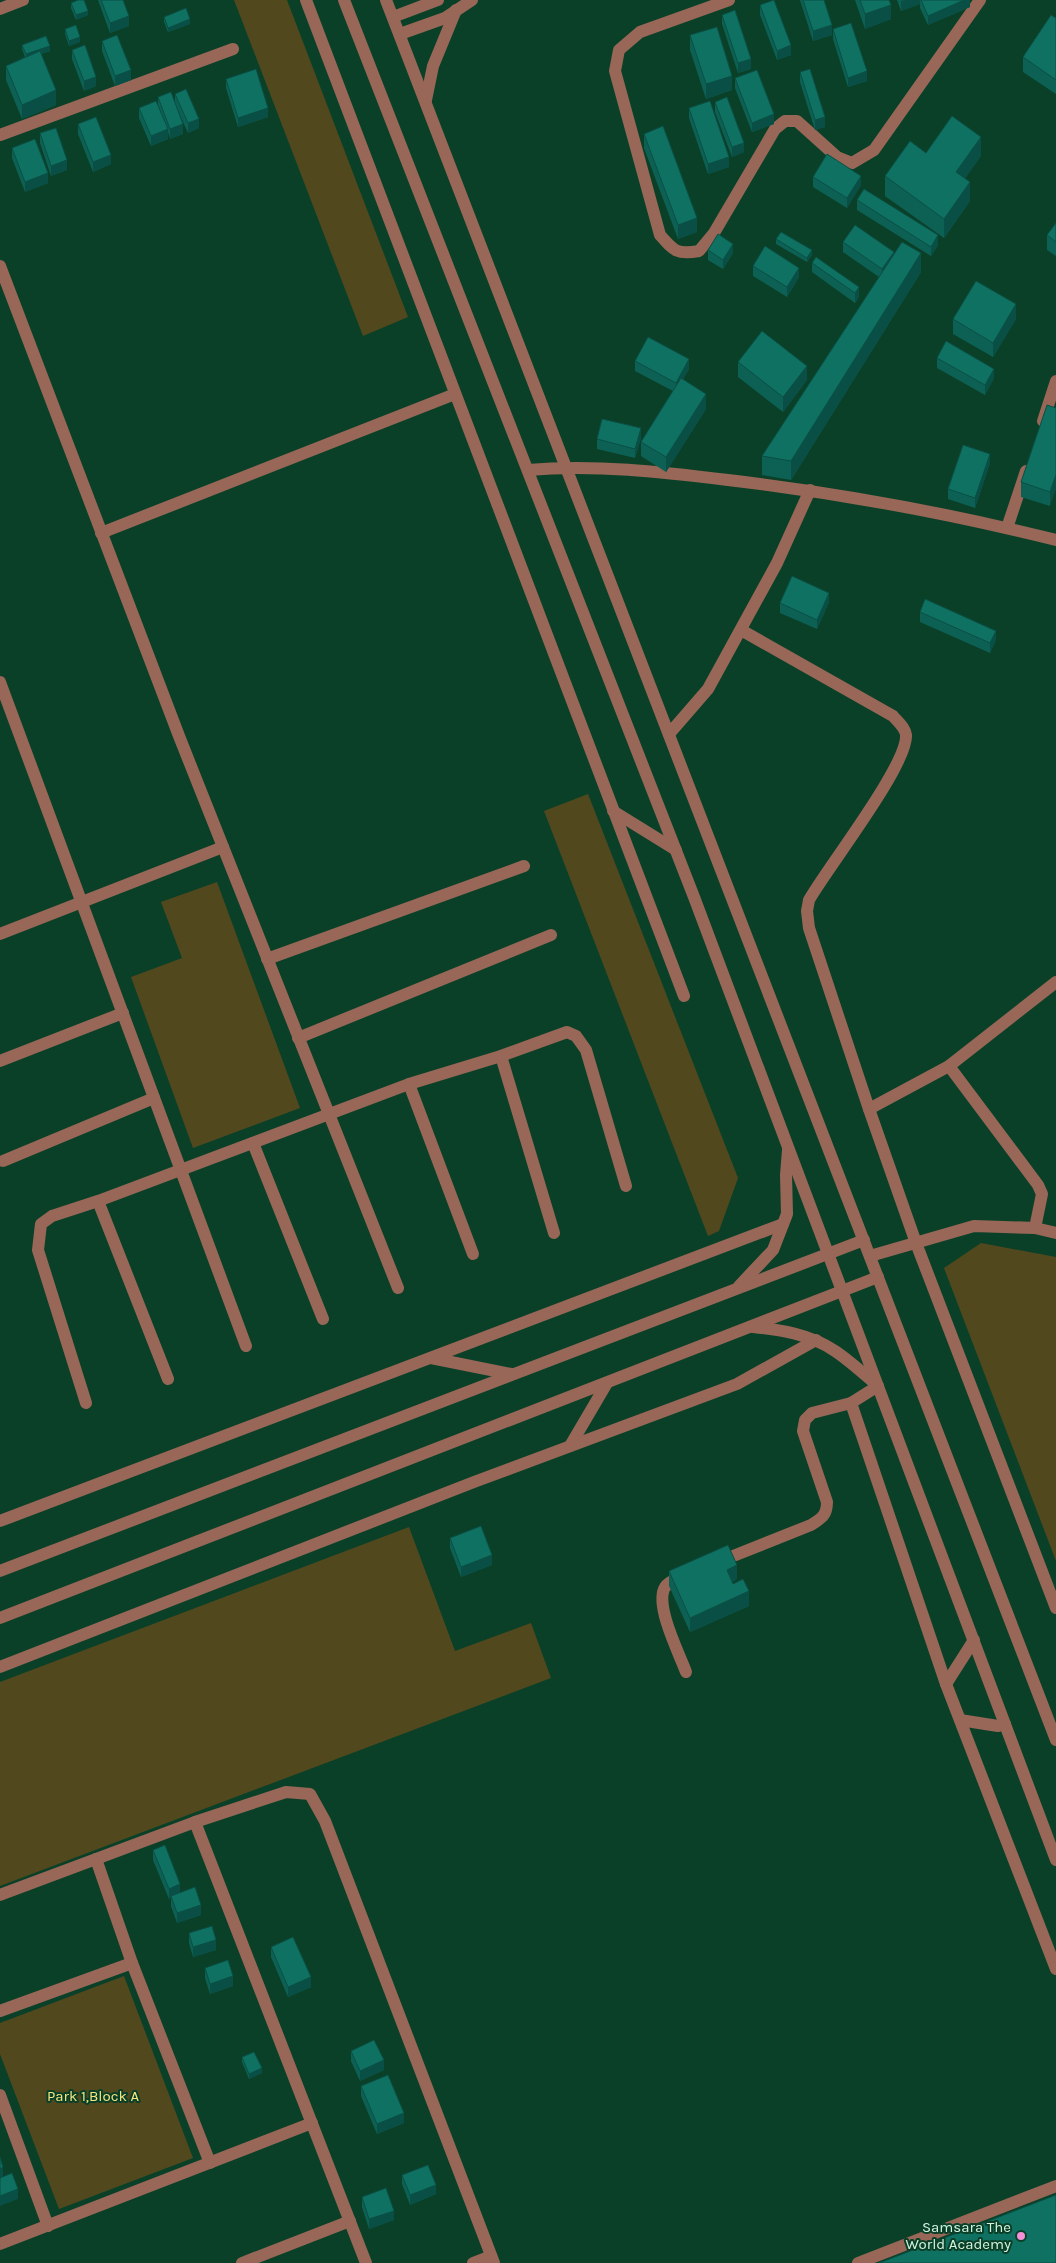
<svg xmlns="http://www.w3.org/2000/svg" width="1056" height="2263" viewBox="0 0 1056 2263" font-family="Karla,sans-serif">
<style>
.green{fill:#51481e}
.lines{fill:none;stroke-linecap:round;stroke-linejoin:round}
.minor{stroke:#996757;stroke-width:12}
.wall{fill:#0d6154}
.shaded-wall{fill:#0a4f45}
.building{fill:#0f7162;stroke:#0a4f45}
.poi-dot{fill:#f291d7;stroke:#0b4028;stroke-width:2}
.labels{text-anchor:middle;stroke-width:4;stroke-linejoin:round;paint-order:stroke}
.park-label{font-size:15px;fill:#f9e680;stroke:#0b4028}
.poi-label{font-size:15px;fill:#d3f4e0;stroke:#0b4028;text-anchor:end}
</style>
<rect width="100%" height="100%" fill="#0b4028"/>
<g class="green">
<polygon points="234,0 287,0 408,317 363,336"/>
<polygon points="588,794 738,1178 719,1231 708,1236 544,811"/>
<polygon points="217,882 300,1108 193,1148 131,977 182,958 161,902"/>
<polygon points="981,1243 1056,1257 1056,1561 944,1268"/>
<polygon points="409,1527 455,1651 531,1623 551,1678 0,1886 0,1682"/>
<polygon points="124,1976 193,2158 59,2209 0,2054 0,2023"/>
</g>
<g class="lines">
<g class="minor">
<polyline points="306,0 684,996"/>
<polyline points="344,0 694,897 1056,1860"/>
<polyline points="386,0 1056,1740"/>
<path d="M729,0L640,32L619,50L615,71L660,235C674,251 677,255 699,251L714,233L775,129L785,121H797L837,157L852,163L874,150L980,0"/>
<polyline points="0,9 23,0"/>
<polyline points="393,17 438,0"/>
<polyline points="400,34 445,18 472,0"/>
<polyline points="426,100 433,66 456,10"/>
<polyline points="0,135 233,49"/>
<polyline points="0,266 179,736 398,1288"/>
<polyline points="1043,421 1056,381"/>
<path d="M528,470C594,464 662,472 728,480C838,493 948,513 1056,540"/>
<polyline points="1007,528 1026,471"/>
<polyline points="101,533 455,394"/>
<path d="M741,630L893,716C898,722 905,727 906,735C908,765 827,868 809,900L807,911L809,928L869,1109L916,1243L1056,1608"/>
<polyline points="0,682 246,1346"/>
<polyline points="669,734 708,689 777,563 810,490"/>
<polyline points="613,811 676,850"/>
<polyline points="0,934 223,847"/>
<polyline points="267,959 524,866"/>
<polyline points="298,1038 551,935"/>
<polyline points="501,1056 554,1233"/>
<polyline points="0,1061 123,1013"/>
<polyline points="949,1066 1038,1185 1042,1194 1035,1228"/>
<polyline points="409,1084 473,1254"/>
<polyline points="869,1109 949,1066 1056,982"/>
<polyline points="253,1143 323,1319"/>
<polyline points="3,1161 154,1098"/>
<polyline points="98,1201 168,1379"/>
<polyline points="870,1256 974,1226 1035,1228 1056,1233"/>
<polyline points="739,1286 773,1250 787,1214 786,1175 788,1150"/>
<path d="M753,1327C781,1330 810,1334 835,1351C850,1361 864,1374 878,1386L851,1403L946,1684L1056,1969"/>
<polyline points="431,1358 511,1374"/>
<polyline points="86,1403 38,1250 41,1224 52,1216 98,1201 409,1084 501,1056 567,1032 576,1036 586,1050 626,1186"/>
<polyline points="570,1446 607,1383"/>
<polyline points="0,1521 783,1224"/>
<path d="M718,1562L811,1525C822,1518 827,1515 827,1502L803,1431L805,1420L812,1413L851,1403"/>
<polyline points="0,1571 864,1240"/>
<path d="M683,1577C677,1579 667,1582 664,1589C656,1608 679,1653 686,1672"/>
<polyline points="0,1618 878,1277"/>
<polyline points="0,1667 474,1482 737,1384 816,1340"/>
<polyline points="946,1684 974,1640"/>
<polyline points="960,1720 998,1726 1005,1724"/>
<polyline points="195,1822 366,2263"/>
<polyline points="96,1859 132,1963 210,2163"/>
<polyline points="0,1895 195,1822 286,1792 310,1794 325,1821 494,2263"/>
<polyline points="0,2011 132,1963"/>
<polyline points="0,2095 48,2226"/>
<polyline points="0,2244 312,2123"/>
<polyline points="242,2263 350,2221"/>
<polyline points="473,2263 491,2256"/>
<polyline points="858,2263 1056,2186"/>
</g>
</g>
<g class="wall">
<polygon points="98,0 123,0 129,26 110,33"/>
<polygon points="800,0 824,0 832,35 813,41"/>
<polygon points="855,0 889,0 891,19 865,29"/>
<polygon points="897,0 920,0 920,4 901,11"/>
<polygon points="920,0 970,0 970,7 928,25 920,8"/>
<polygon points="71,3 88,15 76,20 71,8"/>
<polygon points="760,5 791,55 777,60 760,15"/>
<polygon points="722,15 751,69 738,73 722,24"/>
<polygon points="164,17 190,24 168,32 164,22"/>
<polygon points="1056,18 1056,94 1023,72 1023,57"/>
<polygon points="65,29 80,42 69,46 65,34"/>
<polygon points="833,29 867,81 848,87 833,39"/>
<polygon points="690,35 732,90 706,99 690,50"/>
<polygon points="102,41 131,80 115,86 102,51"/>
<polygon points="22,45 50,51 41,54 56,105 22,119 6,80 6,66 25,57 22,49"/>
<polygon points="72,50 96,86 84,91 72,59"/>
<polygon points="800,72 825,127 815,130 800,82"/>
<polygon points="735,78 774,124 752,132 735,88"/>
<polygon points="226,79 268,117 238,127 226,88"/>
<polygon points="175,94 199,128 188,133 175,104 183,134 170,139 168,132 168,139 151,146 139,118 139,108 158,106 158,97 175,104"/>
<polygon points="715,102 744,152 732,157 715,112"/>
<polygon points="689,108 729,167 708,174 689,118"/>
<polygon points="78,124 111,164 93,172 78,134"/>
<polygon points="40,133 67,170 51,176 40,143"/>
<polygon points="644,134 697,232 678,239 644,148"/>
<polygon points="12,148 48,183 25,192 12,158"/>
<polygon points="926,153 981,156 965,178 970,201 944,238 885,196 885,176"/>
<polygon points="813,177 861,185 847,208 813,187"/>
<polygon points="857,200 938,245 931,256 857,210"/>
<polygon points="1056,223 1056,256 1047,250 1047,235"/>
<polygon points="776,239 812,255 807,262 776,244"/>
<polygon points="843,242 894,254 921,272 791,480 762,475 762,456 879,277 843,252"/>
<polygon points="708,250 733,253 723,269 708,260"/>
<polygon points="812,263 859,287 859,297 855,303 812,272"/>
<polygon points="753,266 799,277 787,297 753,276"/>
<polygon points="953,319 1016,319 993,357 953,334"/>
<polygon points="937,358 994,378 985,395 937,368"/>
<polygon points="635,361 689,369 683,379 706,409 666,472 641,456 641,442 673,391 635,371"/>
<polygon points="738,362 807,380 783,412 738,377"/>
<polygon points="1056,408 1050,506 1021,497 1021,482"/>
<polygon points="641,438 635,458 597,449 597,439"/>
<polygon points="990,463 975,508 948,499 948,489"/>
<polygon points="829,602 817,629 780,613 780,603"/>
<polygon points="920,612 996,640 990,653 920,622"/>
<polygon points="450,1538 492,1565 461,1577 450,1548"/>
<polygon points="669,1571 737,1579 732,1582 749,1606 690,1632 669,1586"/>
<polygon points="153,1850 180,1893 201,1915 177,1923 171,1906 171,1898 169,1899 153,1860"/>
<polygon points="189,1933 216,1950 193,1957 189,1943"/>
<polygon points="271,1947 311,1987 288,1997 271,1957"/>
<polygon points="205,1968 233,1986 210,1994 205,1978"/>
<polygon points="351,2051 384,2070 360,2081 351,2061"/>
<polygon points="242,2057 262,2073 249,2079 242,2062"/>
<polygon points="361,2086 404,2123 377,2134 361,2096"/>
<polygon points="402,2175 436,2194 410,2205 402,2184"/>
<polygon points="362,2197 394,2220 369,2229 362,2207"/>
</g>
<g class="shaded-wall">
<polygon points="905,0 920,0 920,4 901,11 901,1"/>
<polygon points="964,0 970,0 970,7 928,25 928,16"/>
<polygon points="891,5 891,19 865,29 865,14"/>
<polygon points="88,11 88,15 76,20 76,15"/>
<polygon points="129,16 129,26 110,33 110,23"/>
<polygon points="190,19 190,24 168,32 168,28"/>
<polygon points="832,25 832,35 813,41 813,31"/>
<polygon points="80,37 80,42 69,46 69,41"/>
<polygon points="791,45 791,55 777,60 777,51"/>
<polygon points="50,46 50,51 26,59 26,54"/>
<polygon points="751,59 751,69 738,73 738,63"/>
<polygon points="131,70 131,80 115,86 115,76"/>
<polygon points="867,71 867,81 848,87 848,78"/>
<polygon points="732,76 732,90 706,99 706,84"/>
<polygon points="96,77 96,86 84,91 84,81"/>
<polygon points="56,90 56,105 22,119 22,105"/>
<polygon points="268,108 268,117 238,127 238,118"/>
<polygon points="774,114 774,124 752,132 752,123"/>
<polygon points="825,117 825,127 815,130 815,120"/>
<polygon points="199,119 199,128 188,133 188,123"/>
<polygon points="183,124 183,134 170,139 170,129"/>
<polygon points="168,129 168,139 151,146 151,136"/>
<polygon points="981,137 981,156 956,191 956,172"/>
<polygon points="744,143 744,152 732,157 732,147"/>
<polygon points="111,155 111,164 93,172 93,162"/>
<polygon points="729,157 729,167 708,174 708,164"/>
<polygon points="67,160 67,170 51,176 51,166"/>
<polygon points="48,173 48,183 25,192 25,182"/>
<polygon points="861,176 861,185 847,208 847,198"/>
<polygon points="970,182 970,201 944,238 944,219"/>
<polygon points="697,218 697,232 678,239 678,225"/>
<polygon points="938,235 938,245 931,256 931,247"/>
<polygon points="733,244 733,253 723,269 723,260"/>
<polygon points="812,250 812,255 807,262 807,258"/>
<polygon points="894,252 894,262 882,279 882,269"/>
<polygon points="921,253 921,272 791,480 791,461"/>
<polygon points="799,268 799,277 787,297 787,287"/>
<polygon points="859,287 859,297 855,303 855,293"/>
<polygon points="1016,304 1016,319 993,357 993,343"/>
<polygon points="689,359 689,369 676,393 676,383"/>
<polygon points="807,366 807,380 783,412 783,397"/>
<polygon points="994,369 994,378 985,395 985,385"/>
<polygon points="706,394 706,409 666,472 666,457"/>
<polygon points="641,428 641,438 635,458 635,449"/>
<polygon points="990,454 990,463 975,508 975,498"/>
<polygon points="1056,475 1056,489 1050,506 1050,492"/>
<polygon points="829,593 829,602 817,629 817,620"/>
<polygon points="996,631 996,640 990,653 990,643"/>
<polygon points="492,1555 492,1565 461,1577 461,1567"/>
<polygon points="737,1565 737,1579 727,1584 727,1570"/>
<polygon points="749,1591 749,1606 690,1632 690,1618"/>
<polygon points="180,1884 180,1894 171,1896 171,1898 169,1899 169,1889"/>
<polygon points="201,1905 201,1915 177,1923 177,1913"/>
<polygon points="216,1940 216,1950 193,1957 193,1947"/>
<polygon points="233,1976 233,1986 210,1994 210,1984"/>
<polygon points="311,1977 311,1987 288,1997 288,1987"/>
<polygon points="384,2060 384,2070 360,2081 360,2071"/>
<polygon points="262,2068 262,2073 249,2079 249,2074"/>
<polygon points="404,2113 404,2123 377,2134 377,2124"/>
<polygon points="3,2167 3,2177 0,2178 0,2169"/>
<polygon points="436,2185 436,2194 410,2205 410,2195"/>
<polygon points="18,2189 18,2199 0,2206 0,2196"/>
<polygon points="394,2211 394,2220 369,2229 369,2219"/>
</g>
<g class="building">
<polygon points="78,0 84,0 88,11 76,15 71,3"/>
<polygon points="101,0 123,0 129,16 110,23"/>
<polygon points="774,0 791,45 777,51 760,5"/>
<polygon points="803,0 824,0 832,25 813,31"/>
<polygon points="860,0 889,0 891,5 865,14"/>
<polygon points="921,0 964,0 928,16"/>
<polygon points="186,8 190,19 168,28 164,17"/>
<polygon points="735,10 751,59 738,63 722,15"/>
<polygon points="1051,15 1056,18 1056,80 1023,57"/>
<polygon points="851,23 867,71 848,78 833,29"/>
<polygon points="76,25 80,37 69,41 65,29"/>
<polygon points="717,27 732,76 706,84 690,35"/>
<polygon points="117,35 131,70 115,76 102,41"/>
<polygon points="46,36 50,46 26,54 22,45"/>
<polygon points="85,45 96,77 84,81 72,50"/>
<polygon points="40,51 56,90 22,105 6,66"/>
<polygon points="256,69 268,108 238,118 226,79"/>
<polygon points="810,69 825,117 815,120 800,72"/>
<polygon points="757,70 774,114 752,123 735,78"/>
<polygon points="186,89 199,119 188,123 175,94"/>
<polygon points="171,92 183,124 170,129 158,97"/>
<polygon points="727,97 744,143 732,147 715,102"/>
<polygon points="156,101 168,129 151,136 139,108"/>
<polygon points="710,101 729,157 708,164 689,108"/>
<polygon points="952,116 981,137 956,172 970,182 944,219 885,176 910,141 926,153"/>
<polygon points="96,117 111,155 93,162 78,124"/>
<polygon points="663,126 697,218 678,225 644,134"/>
<polygon points="56,128 67,160 51,166 40,133"/>
<polygon points="35,139 48,173 25,182 12,148"/>
<polygon points="827,154 861,176 847,198 813,177"/>
<polygon points="864,189 938,235 931,247 857,200"/>
<polygon points="1056,223 1056,242 1047,235"/>
<polygon points="855,225 894,252 882,269 843,242"/>
<polygon points="781,232 812,250 807,258 776,239"/>
<polygon points="718,234 733,244 723,260 708,250"/>
<polygon points="902,242 921,253 791,461 762,456"/>
<polygon points="765,246 799,268 787,287 753,266"/>
<polygon points="816,257 859,287 855,293 812,263"/>
<polygon points="976,281 1016,304 993,343 953,319"/>
<polygon points="762,331 807,366 783,397 738,362"/>
<polygon points="648,337 689,359 676,383 635,361"/>
<polygon points="946,341 994,369 985,385 937,358"/>
<polygon points="681,378 706,394 666,457 641,442"/>
<polygon points="1047,405 1056,408 1056,475 1050,492 1021,482"/>
<polygon points="602,419 641,428 635,449 597,439"/>
<polygon points="963,445 990,454 975,498 948,489"/>
<polygon points="792,576 829,593 817,620 780,603"/>
<polygon points="925,599 996,631 990,643 920,612"/>
<polygon points="481,1526 492,1555 461,1567 450,1538"/>
<polygon points="728,1545 737,1565 727,1570 733,1584 743,1579 749,1591 690,1618 669,1571"/>
<polygon points="165,1845 180,1884 169,1889 153,1850"/>
<polygon points="195,1887 201,1905 177,1913 171,1896"/>
<polygon points="212,1926 216,1940 193,1947 189,1933"/>
<polygon points="293,1937 311,1977 288,1987 271,1947"/>
<polygon points="228,1960 233,1976 210,1984 205,1968"/>
<polygon points="374,2040 384,2060 360,2071 351,2051"/>
<polygon points="254,2052 262,2068 249,2074 242,2057"/>
<polygon points="388,2075 404,2113 377,2124 361,2086"/>
<polygon points="0,2157 3,2167 0,2169"/>
<polygon points="428,2165 436,2185 410,2195 402,2175"/>
<polygon points="12,2173 18,2189 0,2196 0,2178"/>
<polygon points="386,2188 394,2211 369,2219 362,2197"/>
<polygon points="1056,2195 1056,2263 879,2263"/>
</g>
<circle class="poi-dot" cx="1021" cy="2236" r="5"/>
<g class="labels">
<g class="park-label">
<text x="93" y="2101">Park 1,Block A</text>
</g>
<g class="poi-label">
<text x="1011" y="2232">Samsara The<tspan x="1011" dy="17">World Academy</tspan></text>
</g>
</g>
</svg>
